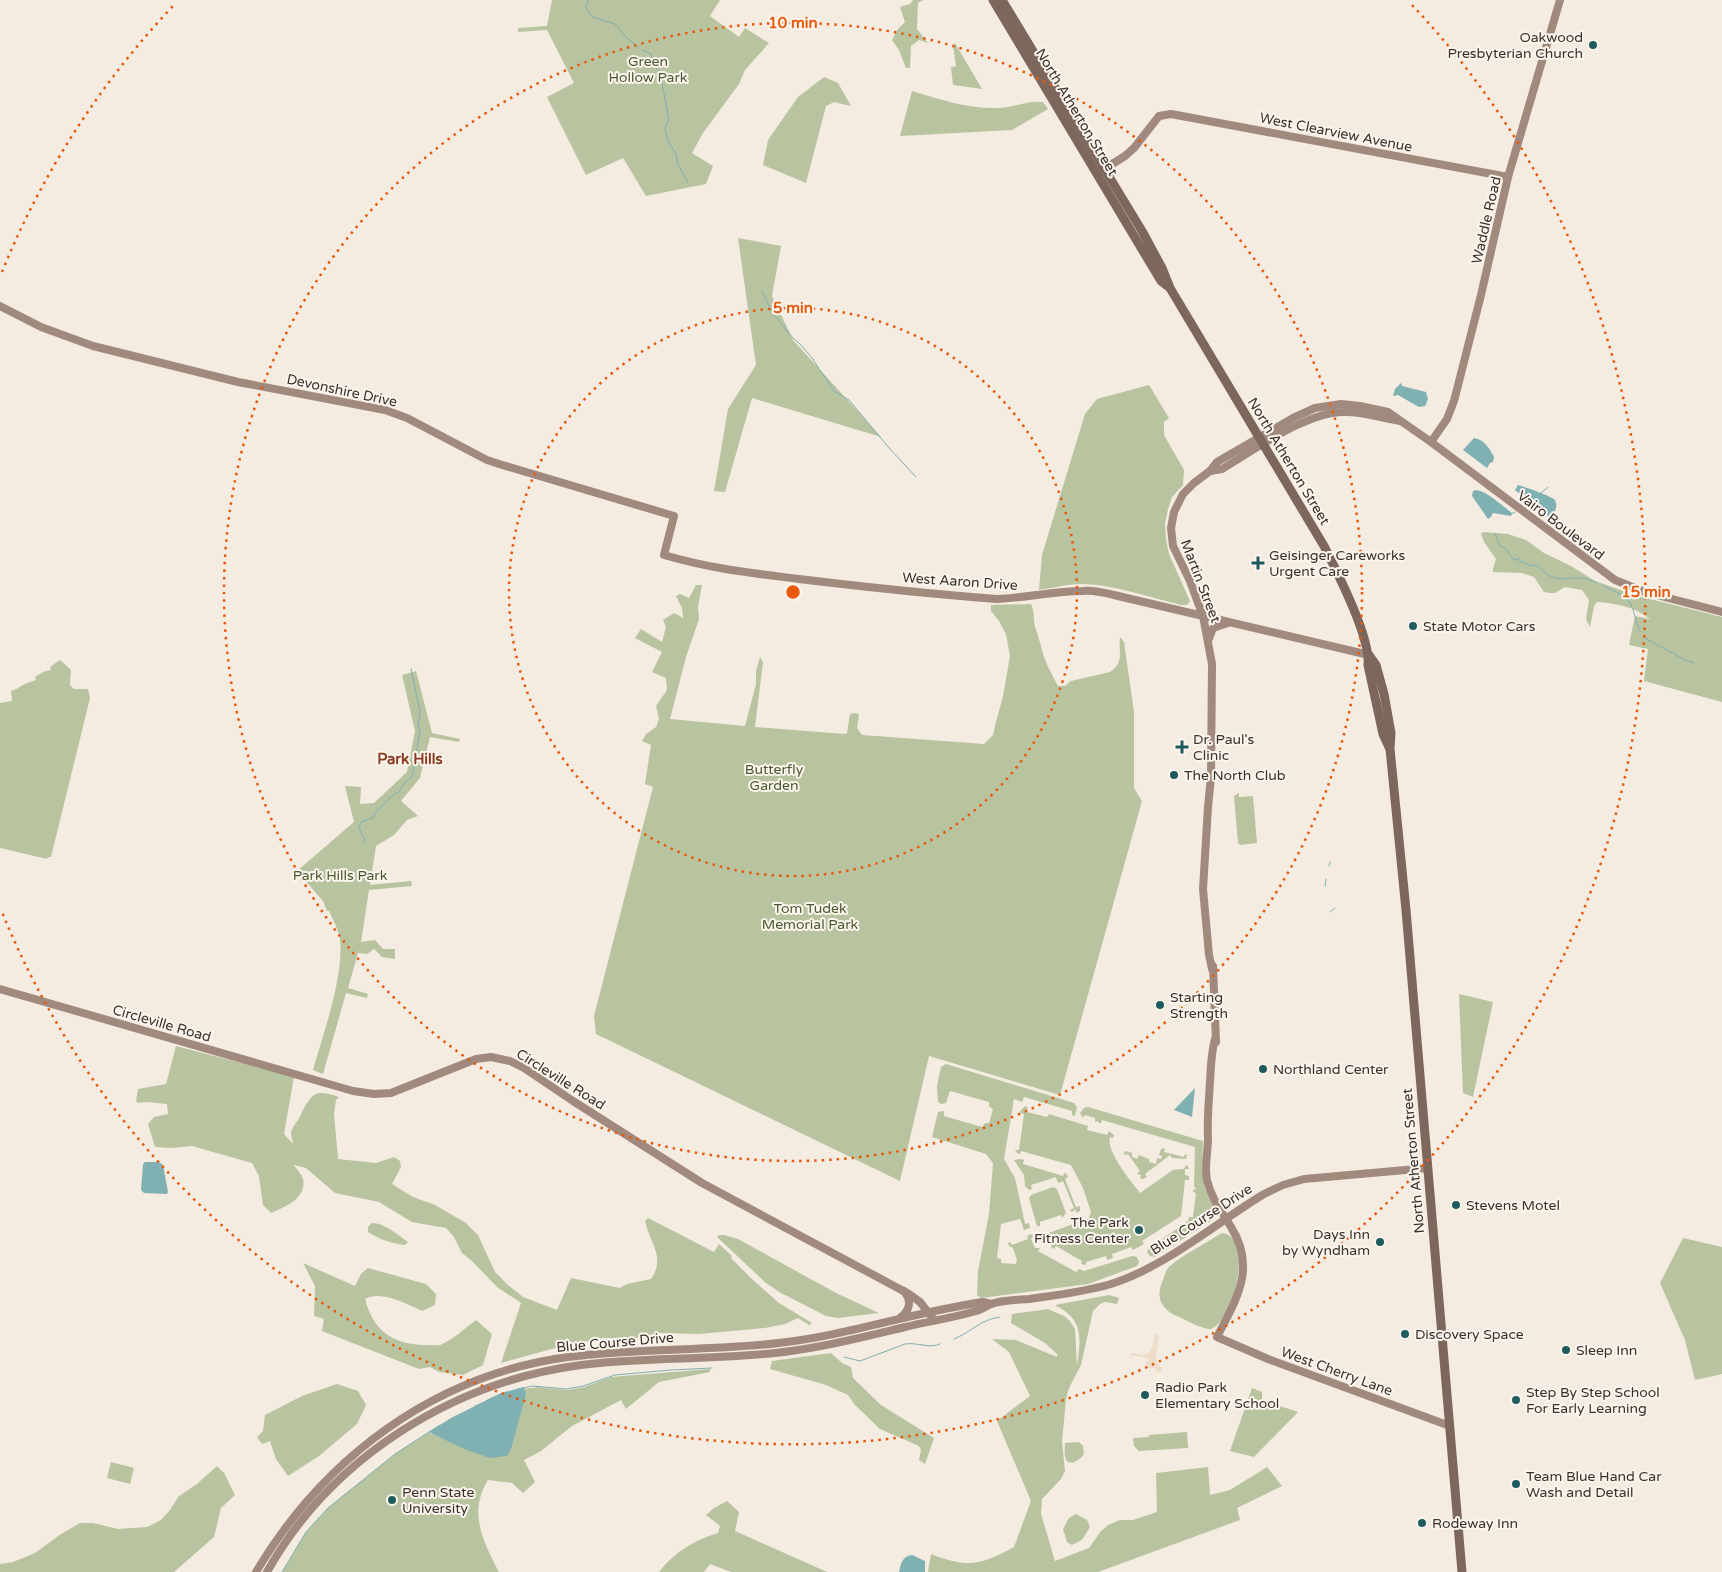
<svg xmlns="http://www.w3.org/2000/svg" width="1722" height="1572" viewBox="0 0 1722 1572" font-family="'Varela Round',sans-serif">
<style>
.green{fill:#b8c4a0}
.plaza{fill:#ecdcc8}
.water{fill:#7fb0b2}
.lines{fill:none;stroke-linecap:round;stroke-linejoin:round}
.stream{stroke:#7fb0b2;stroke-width:1}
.secondary{stroke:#a18a7d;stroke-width:8}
.primary{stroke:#7d675c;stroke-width:9}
.ring{fill:none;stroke:#e8590c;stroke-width:2.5;stroke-dasharray:2.5 5}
.poi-dot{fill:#1f5a5e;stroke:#fbf5ee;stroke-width:2}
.labels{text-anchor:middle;stroke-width:4;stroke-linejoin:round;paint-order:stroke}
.poi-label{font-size:14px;fill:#3b302b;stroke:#fbf5ee;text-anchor:start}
.park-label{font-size:14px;fill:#4a5a2e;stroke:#fbf5ee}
.street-label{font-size:14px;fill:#3b302b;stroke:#fbf5ee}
.neighbourhood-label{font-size:15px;font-weight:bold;fill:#8c3b22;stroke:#fbf5ee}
.centre{fill:#e8590c;stroke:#fbf5ee;stroke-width:2.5}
.ring-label{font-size:15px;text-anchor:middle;font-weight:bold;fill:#e8590c;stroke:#fbf5ee;stroke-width:4;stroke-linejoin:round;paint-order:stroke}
</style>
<rect width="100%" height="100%" fill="#f4ebe1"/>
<g class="green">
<polygon points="552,0 720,0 710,16 739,37 745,28 769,43 745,70 739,84 703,133 692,153 713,166 706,184 646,196 623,158 586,175 547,97 574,83 547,30 518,32 518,28 547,26"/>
<polygon points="913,0 923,0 918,3 917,29 928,43 919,40 911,46 910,68 906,68 899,50 892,40 898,29 905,22 900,7 910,4"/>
<polygon points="955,43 982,89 953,85 951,67 956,66 953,45"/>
<polygon points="824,77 838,83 851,106 834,102 826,106 806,183 763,165 768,140 798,97"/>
<path d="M912,91C939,99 969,109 997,108C1013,108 1027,100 1043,102L1048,109L1012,130L900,136Z"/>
<polygon points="738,238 781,246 772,296 793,340 881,437 752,398 725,492 714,491 728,409 756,365"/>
<path d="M1149,385L1169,418L1164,422V435L1184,470L1183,485L1172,497L1168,509L1165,524L1166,539L1169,554L1190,601L1187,605H1181C1148,597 1116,585 1082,584C1068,584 1053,588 1039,590L1042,555L1085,414L1097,399Z"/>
<path d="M1485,532L1508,534L1526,540L1544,553L1571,566L1595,581L1638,596L1722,617V702L1644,681L1648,649L1629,645L1635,616L1650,619C1635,607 1616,603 1597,602L1594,606L1590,627L1586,619L1589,600L1582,590L1565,587L1555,593H1550L1544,592L1534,577L1522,573L1493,572V569L1496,559L1484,542L1481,533Z"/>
<path d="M696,585H702L698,607L699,619L686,657L670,719L745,726L756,684V671L760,657L763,662L755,727L845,734L847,733L850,714L856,713L859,715L857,728L862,735L984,744L993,735L996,722L1003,696L1010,656L1006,634L999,621L991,611V605L1031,604C1035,613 1033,619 1035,627C1038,635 1040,642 1042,650C1045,663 1052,674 1058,686H1065L1071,681L1110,672C1125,662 1118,652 1120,637L1124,642L1134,712V788L1142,801L1060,1095L929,1056L900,1181L596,1034L594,1016L653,787L645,784L651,745L642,741L646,734L656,727L659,719L656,706L667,690L666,678L652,672L662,652L635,638L641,629L662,642L666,627L663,620L674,613L683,618L682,608L676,596L680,594L689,598Z"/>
<path d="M60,660L71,670L70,685L74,689H88L90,698L51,857H48L47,859L0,848V703L12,701L11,691C17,690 20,686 25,684C29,682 33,681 36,680L35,677L43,672L51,670L50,667Z"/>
<path d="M416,671L432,733L460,739L459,742L430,737L420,778L401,801L418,816L407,820L394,835L376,846L370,885L411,881L412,886L369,890L361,942L375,940L383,949H395V959L382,957L374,949L367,954L358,953L348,988L368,994L367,998L346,993L323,1074L313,1070C323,1034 344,977 340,940C339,930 333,920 329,911H327L323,901L297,871L354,822L345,786L361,787L360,804L374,803L407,772L415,731L402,675Z"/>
<polygon points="1239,793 1239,797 1253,796 1257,843 1240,845 1238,843 1234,796"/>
<polygon points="1459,994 1493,1002 1473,1097 1463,1093"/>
<path d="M176,1046L294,1077L284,1134L293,1144C293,1142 291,1136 291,1133C292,1126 300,1119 302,1112C312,1092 317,1089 339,1097L336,1100L334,1114L338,1159L376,1163L394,1157L400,1161L401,1167L392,1184L413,1197L435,1205L466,1223L478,1235L495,1272L508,1285L523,1297L557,1310L571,1278L620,1288L627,1284L651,1279C666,1257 650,1244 645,1221L648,1218L714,1252L719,1244L732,1256L731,1258L754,1281L779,1303L812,1323L809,1325L798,1318L785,1324L765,1328L699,1334L659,1333L636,1338H603L559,1347L501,1363L521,1303L497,1287L472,1261L462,1253L454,1237L446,1228L412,1222L379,1202L335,1193L306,1168L294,1165C296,1169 302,1174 303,1179C307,1198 285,1207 271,1213L263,1205L259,1176L252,1163L192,1146L171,1148L155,1147L148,1124L154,1117L168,1114L167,1104L147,1102L138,1103L136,1101L138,1089L166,1084Z"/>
<polygon points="946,1064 1074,1103 1077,1107 1075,1116 1072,1115 1072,1111 1024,1097 1022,1102 1014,1099 1004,1159 1015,1178 1025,1224 1029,1223 1030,1228 1024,1230 1020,1219 1001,1224 997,1258 1001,1259 1001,1263 1016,1264 1017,1260 1013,1248 1009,1246 1008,1243 1010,1242 1012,1245 1028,1239 1027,1236 1031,1234 1033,1236 1031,1239 1035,1248 1040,1248 1038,1251 1076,1272 1079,1269 1084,1271 1132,1256 1137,1257 1139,1262 1137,1266 1088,1284 981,1298 977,1295 978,1271 989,1214 993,1163 986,1154 932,1137 938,1112 944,1111 944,1116 982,1127 985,1123 989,1123 993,1109 989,1106 989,1102 950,1091 946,1103 941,1104 938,1102 937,1086 941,1067"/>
<path d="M1025,1106L1028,1108L1027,1112L1047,1117L1049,1114L1088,1126L1087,1130L1107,1135L1109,1131L1114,1135L1113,1138L1110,1137C1106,1152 1131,1181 1140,1193L1173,1170L1184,1169L1186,1165L1188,1166L1189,1169H1185V1175L1189,1176V1180H1185L1181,1216L1142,1241L1144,1244L1133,1250L1131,1247L1112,1254L1113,1258L1107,1260L1106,1256L1086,1262V1265L1081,1264L1082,1261L1056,1246L1054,1249L1051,1247L1052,1244L1047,1240L1044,1244L1041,1242L1038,1237L1089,1218L1091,1212L1083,1188L1071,1165L1021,1151L1020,1154L1017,1153L1015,1150H1019L1024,1114L1020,1113L1021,1110Z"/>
<polygon points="1088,1107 1203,1141 1202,1169 1205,1189 1214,1207 1215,1214 1212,1220 1155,1257 1150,1256 1147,1252 1149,1248 1188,1221 1189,1217 1193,1217 1196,1193 1193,1192 1193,1190 1196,1189 1194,1186 1195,1147 1102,1120 1101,1123 1099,1123 1098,1121 1095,1122 1095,1118 1085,1115 1083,1118 1080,1113 1084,1108"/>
<polygon points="1165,1148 1164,1152 1184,1157 1185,1154 1187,1155 1186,1159 1172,1158 1170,1155 1145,1174 1147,1177 1143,1179 1140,1178 1141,1175 1137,1174 1140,1171 1128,1154 1125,1155 1124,1153 1126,1151 1132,1153 1132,1157 1137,1159 1139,1155 1149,1159 1149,1162 1156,1164 1157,1158 1161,1159 1162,1156 1159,1155 1161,1149"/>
<polygon points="1020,1159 1024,1160 1023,1164 1063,1176 1064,1173 1067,1174 1068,1177 1065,1179 1076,1207 1080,1206 1080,1211 1076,1213 1076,1209 1072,1212 1070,1210 1074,1208 1063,1181 1058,1183 1056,1177 1031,1185 1032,1189 1029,1190 1025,1186 1024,1175 1014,1160"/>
<polygon points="1053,1187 1057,1189 1066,1213 1062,1218 1061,1215 1040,1222 1040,1226 1037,1226 1029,1198 1031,1195"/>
<path d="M372,1223C385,1223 398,1235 408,1242L405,1245C393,1244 378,1239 368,1232V1227Z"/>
<path d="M1222,1233C1258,1237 1229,1330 1209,1329C1199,1328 1186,1320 1177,1316C1161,1309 1155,1297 1163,1280C1165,1275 1166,1269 1170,1266C1183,1255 1206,1243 1222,1233Z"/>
<polygon points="719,1235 724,1235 738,1239 836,1293 879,1313 838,1318 826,1316 781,1293 766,1283 717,1237"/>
<polygon points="1683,1238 1722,1247 1722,1374 1695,1380 1685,1340 1660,1283"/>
<path d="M303,1263L355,1286L361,1274L368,1268L426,1284L436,1294L435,1305L422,1311C406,1304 382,1290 365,1299C373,1331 393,1344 424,1345C429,1345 436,1346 440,1345C453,1340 465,1328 476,1320L492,1334L483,1365L463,1375L439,1372L430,1367L419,1369L322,1331L324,1319L314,1316L315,1286Z"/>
<path d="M1109,1295L1119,1298L1117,1304L1105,1302L1100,1304L1093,1311L1081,1365L1069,1388L1066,1399L1062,1442L1065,1471L1061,1479L1042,1499L1041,1514L1055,1561L1089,1548L1101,1531L1108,1525L1120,1520H1133L1157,1512L1156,1473L1208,1467L1210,1495L1230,1490L1267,1467L1282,1486L1237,1508L1240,1520L1098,1572H928L931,1554C967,1568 980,1566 1014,1547L1031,1501L997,1421L1030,1396L1009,1352L992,1339L1016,1340L1057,1357V1354L1045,1343L1011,1323L1012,1314L1048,1309L1064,1316L1070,1321L1075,1329L1077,1366C1081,1337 1084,1320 1055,1305Z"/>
<polygon points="831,1353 842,1363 851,1367 853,1378 881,1405 934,1438 925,1464 919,1460 921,1450 919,1446 880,1429 855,1405 848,1395 826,1385 770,1369 772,1361"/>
<path d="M710,1369V1372L659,1382L626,1409L621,1400L572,1426L541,1451L524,1460L535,1482L523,1493L512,1483L488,1480C468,1512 483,1542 499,1572H282L306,1532L328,1508L395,1454L429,1432L431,1434L526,1394L524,1389L538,1387L567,1390L584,1387L611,1377Z"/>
<polygon points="337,1384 358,1391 366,1405 357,1424 319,1456 288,1476 276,1459 270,1441 262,1444 257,1437 263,1431 265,1415 302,1396"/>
<polygon points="1252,1388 1262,1392 1262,1403 1265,1407 1271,1403 1298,1412 1254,1457 1230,1451"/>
<polygon points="1187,1432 1188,1448 1139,1451 1134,1446 1133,1438 1149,1437 1149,1435"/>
<path d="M1079,1442L1083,1446L1084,1454C1080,1460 1067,1469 1065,1456C1064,1452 1065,1447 1065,1443Z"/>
<polygon points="111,1462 134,1468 130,1484 107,1478"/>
<polygon points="217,1466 224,1473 235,1495 221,1508 214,1537 174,1572 0,1572 0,1564 13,1562 35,1553 61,1534 80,1523 93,1523 118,1529 147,1527 161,1520 170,1510 179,1496 197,1484"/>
<path d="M727,1501L739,1512L735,1531L827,1572H731L710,1564L704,1572H659C676,1551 693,1541 718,1533L720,1526L706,1515L714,1508Z"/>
<polygon points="1076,1514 1087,1520 1090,1527 1082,1540 1072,1545 1067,1542 1063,1529 1069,1518"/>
</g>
<polygon class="plaza" points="1155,1334 1159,1335 1156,1356 1157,1363 1162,1368 1160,1372 1157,1372 1156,1368 1144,1368 1148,1366 1146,1362 1149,1361 1148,1358 1129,1355 1132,1353 1144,1355 1150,1352 1152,1348"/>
<g class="water">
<polygon points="1401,383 1402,386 1426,392 1428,399 1425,406 1419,407 1398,395 1393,396 1395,389"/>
<path d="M1474,438C1485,440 1489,448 1494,457L1493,462L1490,463L1487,468L1463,450Z"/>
<path d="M1518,485C1531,489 1543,493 1554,499C1559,505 1555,513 1550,518L1515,490Z"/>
<path d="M1476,490C1489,492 1502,506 1512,513L1511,516L1493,513L1491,517L1488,519L1472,496L1473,491Z"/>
<polygon points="1195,1088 1192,1117 1174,1110"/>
<polygon points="145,1162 159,1162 163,1165 168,1192 167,1194 144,1193 141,1190 143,1164"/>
<polygon points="524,1387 526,1394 511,1449 507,1456 490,1458 464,1449 429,1432 451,1418 501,1393"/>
<path d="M912,1555L925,1561V1572H899C901,1564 902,1556 912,1555Z"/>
</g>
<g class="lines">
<g class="stream">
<polyline points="588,0 586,8 592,17 615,24 628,39 638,47"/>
<polyline points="642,50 651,54 654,65 660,73 669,120 666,125 665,130 668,141 676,154 678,164 688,183"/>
<polyline points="762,291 772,312 793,338 801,345 812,358 834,391 849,400 890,449 916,477"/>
<polyline points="1541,493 1548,487"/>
<polyline points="1511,514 1515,512"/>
<path d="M1495,534L1500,546L1506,549L1512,558L1515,560L1520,558V563L1522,561L1528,565L1538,566C1561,591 1570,569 1597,583"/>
<path d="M1602,585C1610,590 1623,593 1629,602C1635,609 1635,623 1640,631"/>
<polyline points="1645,638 1685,660 1694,663"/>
<polyline points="363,843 365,838 362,835 359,827 361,822 374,817 375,813 392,796 399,792 404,783 412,777 420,732 418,726 420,711 411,669"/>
<polyline points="1329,866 1330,862"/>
<polyline points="1325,886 1326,879"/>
<polyline points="1330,912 1335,908"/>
<path d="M954,1339C970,1333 981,1319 1000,1317"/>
<path d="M844,1357L860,1361L905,1344C917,1342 929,1349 940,1344"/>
<polyline points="518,1389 533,1386 566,1389 583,1386 615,1375 671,1370 712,1368"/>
<polyline points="486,1401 494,1397"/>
<polyline points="475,1406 482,1403"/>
<polyline points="282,1572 306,1532 328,1508 395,1454 440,1425"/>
</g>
<g class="secondary">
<polyline points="1101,171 1125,156 1134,148 1159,116 1171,114 1508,177"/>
<path d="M0,306L41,327L93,346L238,382L385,410L407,418L487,460L499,464L674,516L664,555C712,569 751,573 799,579C865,587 931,594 997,599C1026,598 1054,591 1083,591C1095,590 1106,593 1118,596L1369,655"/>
<polyline points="1431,442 1447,419 1454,401 1481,295 1508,177 1560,0"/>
<path d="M1210,471L1222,469C1254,450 1309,410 1346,412C1364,412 1382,418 1400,421"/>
<polyline points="1209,639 1213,628 1228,623"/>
<polyline points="1213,966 1216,1042"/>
<polyline points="1212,969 1209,955 1203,889 1208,807 1211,777 1212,664 1203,616 1190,581 1173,546 1171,528 1174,512 1183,494 1194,483 1210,471 1217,462 1293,418 1315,408 1341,404 1360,406 1388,412 1431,442 1615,580 1645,592 1722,612"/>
<polyline points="0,989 353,1091 374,1094 391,1093 476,1059 491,1057 510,1061 524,1068 573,1101 702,1183 909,1294 920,1302 934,1320"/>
<path d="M1215,1039C1211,1053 1211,1067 1210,1081C1209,1100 1207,1118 1208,1138C1208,1152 1204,1166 1207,1180C1211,1198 1222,1212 1231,1227C1257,1268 1236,1300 1217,1337L1268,1359L1450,1426"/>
<path d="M901,1317C910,1310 912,1301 904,1291"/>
<path d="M256,1572C324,1458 434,1375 568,1357C638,1348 709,1351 779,1343C849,1335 914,1312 983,1302L991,1304"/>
<path d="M267,1572C331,1458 452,1382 581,1365C650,1356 722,1361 791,1351C830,1346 868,1336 905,1327C929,1321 953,1318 976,1311C982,1310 986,1306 991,1304C1002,1300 1018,1300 1029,1299C1057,1295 1084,1292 1111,1284C1165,1267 1216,1223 1264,1194L1283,1185L1304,1179L1428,1168"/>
</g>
<g class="primary">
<polyline points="993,0 1161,281 1170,288"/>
<path d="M1002,0L1142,231L1162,268L1170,288L1324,546C1337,572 1371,638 1368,665L1383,734L1389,747"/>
<polyline points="1369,655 1376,665 1384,694 1391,733 1390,749 1406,910 1462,1572"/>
</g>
</g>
<g class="ring">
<circle cx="793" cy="592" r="284"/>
<circle cx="793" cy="592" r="569"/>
<path d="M2 272A853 853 0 0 1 174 5M1412 5A853 853 0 1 1 2 912"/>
</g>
<g class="poi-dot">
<circle cx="1593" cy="45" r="5"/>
<path d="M1255.5 555.5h5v5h5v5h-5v5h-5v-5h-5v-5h5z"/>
<circle cx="1413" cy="626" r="5"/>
<path d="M1179.5 739.5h5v5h5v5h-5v5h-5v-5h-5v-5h5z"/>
<circle cx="1174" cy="775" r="5"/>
<circle cx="1160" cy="1005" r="5"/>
<circle cx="1263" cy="1069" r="5"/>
<circle cx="1456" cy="1205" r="5"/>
<circle cx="1139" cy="1230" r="5"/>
<circle cx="1380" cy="1242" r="5"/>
<circle cx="1405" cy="1334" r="5"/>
<circle cx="1566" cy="1350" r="5"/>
<circle cx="1145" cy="1395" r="5"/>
<circle cx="1516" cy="1400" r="5"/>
<circle cx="1516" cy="1484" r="5"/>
<circle cx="392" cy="1500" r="5"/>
<circle cx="1422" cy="1523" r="5"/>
</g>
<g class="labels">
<g class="poi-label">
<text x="1583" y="42" text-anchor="end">Oakwood<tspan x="1583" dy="16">Presbyterian Church</tspan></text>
<text x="1269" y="560">Geisinger Careworks<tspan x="1269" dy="16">Urgent Care</tspan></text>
<text x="1423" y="631">State Motor Cars</text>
<text x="1193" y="744">Dr. Paul's<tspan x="1193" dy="16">Clinic</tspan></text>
<text x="1184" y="780">The North Club</text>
<text x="1170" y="1002">Starting<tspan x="1170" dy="16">Strength</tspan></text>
<text x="1273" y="1074">Northland Center</text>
<text x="1466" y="1210">Stevens Motel</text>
<text x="1129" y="1227" text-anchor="end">The Park<tspan x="1129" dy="16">Fitness Center</tspan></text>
<text x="1370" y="1239" text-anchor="end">Days Inn<tspan x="1370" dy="16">by Wyndham</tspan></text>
<text x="1415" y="1339">Discovery Space</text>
<text x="1576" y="1355">Sleep Inn</text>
<text x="1155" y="1392">Radio Park<tspan x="1155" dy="16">Elementary School</tspan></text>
<text x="1526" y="1397">Step By Step School<tspan x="1526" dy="16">For Early Learning</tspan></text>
<text x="1526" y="1481">Team Blue Hand Car<tspan x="1526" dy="16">Wash and Detail</tspan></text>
<text x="402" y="1497">Penn State<tspan x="402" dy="16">University</tspan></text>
<text x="1432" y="1528">Rodeway Inn</text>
</g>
<g class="park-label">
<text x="648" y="66">Green<tspan x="648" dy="16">Hollow Park</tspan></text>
<text x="774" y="774">Butterfly<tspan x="774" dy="16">Garden</tspan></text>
<text x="340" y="880">Park Hills Park</text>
<text x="810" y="913">Tom Tudek<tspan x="810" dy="16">Memorial Park</tspan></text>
</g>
<g class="street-label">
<text transform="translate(1077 112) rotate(59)" y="5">North Atherton Street</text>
<text transform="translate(1336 132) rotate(11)" y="5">West Clearview Avenue</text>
<text transform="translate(1486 220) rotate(-77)" y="5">Waddle Road</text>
<text transform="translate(342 390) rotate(12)" y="5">Devonshire Drive</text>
<text transform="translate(1289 461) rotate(59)" y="5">North Atherton Street</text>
<text transform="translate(1561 525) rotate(37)" y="5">Vairo Boulevard</text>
<text transform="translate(960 581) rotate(4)" y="5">West Aaron Drive</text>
<text transform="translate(1201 581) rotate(69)" y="5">Martin Street</text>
<text transform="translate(162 1023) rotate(16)" y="5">Circleville Road</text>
<text transform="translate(561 1079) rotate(32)" y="5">Circleville Road</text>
<text transform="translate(1413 1161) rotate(-95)" y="5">North Atherton Street</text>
<text transform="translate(1201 1219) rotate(-33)" y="5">Blue Course Drive</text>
<text transform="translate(615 1342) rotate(-5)" y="5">Blue Course Drive</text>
<text transform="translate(1337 1371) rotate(20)" y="5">West Cherry Lane</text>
</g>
<g class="neighbourhood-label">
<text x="410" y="764">Park Hills</text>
</g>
</g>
<circle cx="793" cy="592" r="8" class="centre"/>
<g class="ring-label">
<text x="793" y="28">10 min</text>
<text x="793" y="313">5 min</text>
<text x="1646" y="597">15 min</text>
</g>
</svg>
